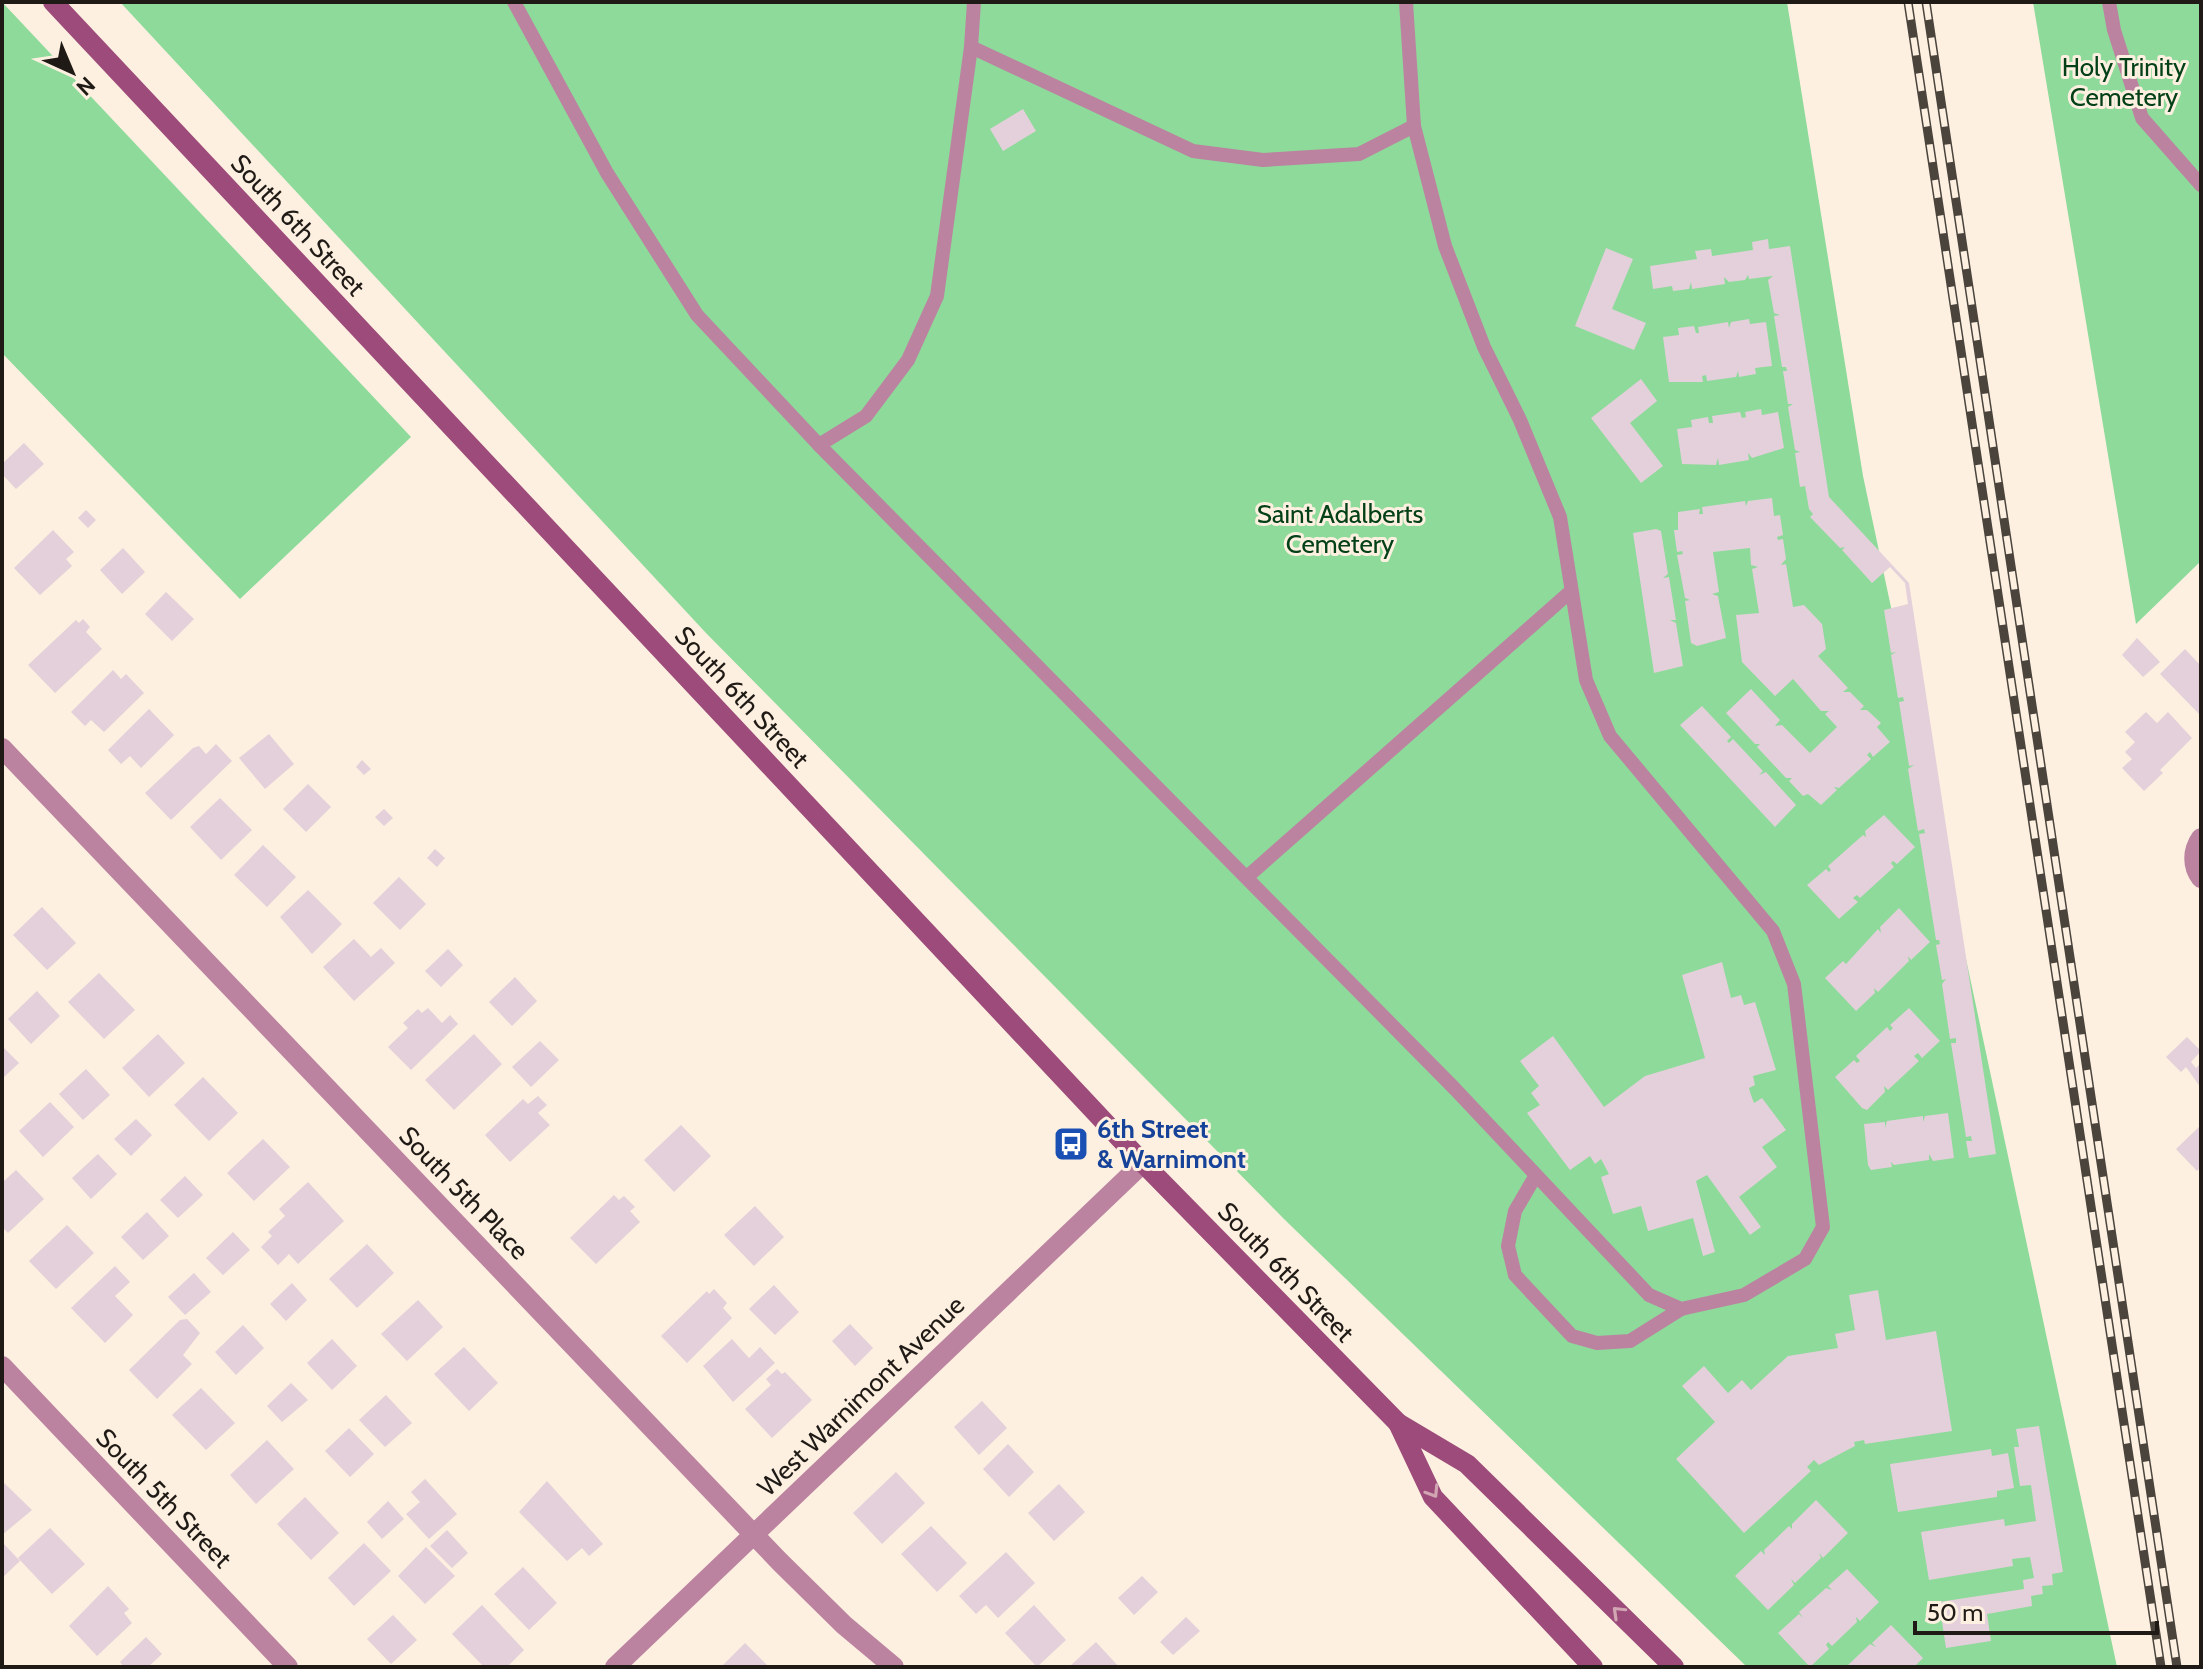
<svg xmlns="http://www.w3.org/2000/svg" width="2203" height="1669" viewBox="0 0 2203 1669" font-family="Cabin,sans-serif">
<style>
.green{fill:#8dda9a}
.building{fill:#e3d0da}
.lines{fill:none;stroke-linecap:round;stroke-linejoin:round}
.lane{stroke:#bc83a1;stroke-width:14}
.street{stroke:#bc83a1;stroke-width:20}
.secondary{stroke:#9c4b7a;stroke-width:20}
.rail-casing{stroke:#4a443d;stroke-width:9}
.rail{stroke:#fdf0e0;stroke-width:6;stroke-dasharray:18;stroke-linecap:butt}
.oneway{stroke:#d1a6b2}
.labels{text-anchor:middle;stroke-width:6;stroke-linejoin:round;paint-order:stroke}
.park-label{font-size:26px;fill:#024017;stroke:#fdf0e0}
.street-label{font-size:26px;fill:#1f1a15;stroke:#fdf0e0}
.transit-label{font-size:26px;font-weight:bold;fill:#164399;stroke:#fdf0e0;text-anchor:start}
</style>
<rect width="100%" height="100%" fill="#fdf0e0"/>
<g class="green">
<polygon points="2,2 411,437 240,599 2,353"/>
<polygon points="120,2 1787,2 1863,476 2117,1667 1747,1667 1284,1219 706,633"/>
<polygon points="2033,2 2201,2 2201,561 2136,624"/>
</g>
<g class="building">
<polygon points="1023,109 1036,131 1003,151 990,129"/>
<polygon points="1768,239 1769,249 1790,246 1829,497 1909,583 1996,1154 1969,1158 1966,1141 1972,1141 1971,1136 1966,1137 1951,1043 1956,1043 1956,1038 1950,1039 1942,984 1946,979 1942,980 1936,945 1940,944 1939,940 1936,940 1919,834 1925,833 1924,829 1918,831 1908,769 1914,765 1909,766 1899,702 1904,701 1903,697 1898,698 1891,655 1896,652 1891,653 1884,610 1908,604 1905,583 1890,567 1872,583 1842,550 1845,547 1840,548 1810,517 1813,514 1809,509 1805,486 1800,487 1795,453 1800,452 1795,450 1788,407 1793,404 1788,404 1783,371 1787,371 1786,367 1782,367 1774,316 1780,315 1774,313 1768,280 1773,276 1749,279 1748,275 1745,280 1729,282 1724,277 1725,284 1692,289 1691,282 1689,289 1673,291 1672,286 1653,289 1650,266 1697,259 1695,251 1711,249 1712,256 1753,250 1752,242"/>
<polygon points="1606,248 1633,259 1612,309 1646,323 1634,350 1575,326"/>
<polygon points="1749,319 1750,324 1766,322 1772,366 1755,368 1756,374 1739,377 1738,371 1736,377 1707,381 1706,375 1702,376 1703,382 1669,382 1663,337 1679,335 1678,328 1694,326 1696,333 1699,333 1698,327 1728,322 1729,328 1731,322"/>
<polygon points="1641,379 1657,401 1630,423 1663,466 1641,483 1591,418"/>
<polygon points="1761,409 1762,415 1778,412 1784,448 1752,458 1748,453 1749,460 1719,465 1718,458 1716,465 1682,464 1677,429 1692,427 1691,420 1708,417 1709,423 1713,423 1712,416 1740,412 1742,418 1746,417 1745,412"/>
<polygon points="24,443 44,464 16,489 2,474 2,464"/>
<polygon points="1772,498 1774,516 1780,515 1783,535 1777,537 1778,540 1783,539 1786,559 1781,565 1786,564 1793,607 1804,605 1822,624 1826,649 1818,656 1848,688 1843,692 1850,692 1864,706 1860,710 1867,710 1881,723 1877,727 1890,742 1873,757 1870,752 1867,755 1871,759 1839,788 1834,787 1837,790 1821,805 1808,794 1803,796 1789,781 1792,778 1786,778 1757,747 1760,744 1755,744 1726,713 1751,689 1780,720 1775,726 1782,725 1810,753 1837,727 1825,714 1829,711 1821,711 1793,679 1775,696 1742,662 1736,615 1759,613 1752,569 1758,567 1751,565 1750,548 1713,552 1719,592 1712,594 1718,596 1726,638 1697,646 1691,643 1685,601 1690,600 1685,598 1677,555 1683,554 1682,551 1677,552 1674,530 1678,530 1678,512 1700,509 1699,514 1703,514 1702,507 1745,501 1746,506 1748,501"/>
<polygon points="86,510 96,520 88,528 78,518"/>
<polygon points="1656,529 1661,531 1668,574 1663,578 1669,577 1676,620 1670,620 1676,623 1683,666 1654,673 1633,533"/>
<polygon points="53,530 74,552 66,559 72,566 40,595 14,568"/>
<polygon points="123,548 145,572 122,594 100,570"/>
<polygon points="166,592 194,619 172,641 145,614"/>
<polygon points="83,619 90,627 86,632 102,649 55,693 28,665 76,620 79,623"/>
<polygon points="2137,638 2160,662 2143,677 2122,655"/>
<polygon points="2185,649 2201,666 2201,716 2160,674"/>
<polygon points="113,670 121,679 126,674 144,693 104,732 91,720 85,726 71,712"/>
<polygon points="1702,706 1731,737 1727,741 1729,743 1733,739 1763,771 1759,775 1766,772 1796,805 1775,827 1680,725"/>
<polygon points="149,709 174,735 141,768 130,756 121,764 108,750"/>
<polygon points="2146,712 2157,723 2168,712 2192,738 2160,770 2163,773 2144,791 2122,768 2132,759 2125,752 2135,742 2125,732"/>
<polygon points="269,734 294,764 265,789 239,758"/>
<polygon points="216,744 232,761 171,820 145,793 193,748 199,746 206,754"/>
<polygon points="362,760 371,769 364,775 356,767"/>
<polygon points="308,784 331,807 306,832 283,809"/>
<polygon points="220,798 252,830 221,860 190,827"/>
<polygon points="384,809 393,818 384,826 375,817"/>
<polygon points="1884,815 1915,847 1897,864 1893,861 1891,863 1894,867 1860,898 1857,895 1853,898 1858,902 1839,919 1807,885 1826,869 1829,872 1831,870 1828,866 1863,835 1866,837 1865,831"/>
<polygon points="263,845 296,877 267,907 234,875"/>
<polygon points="435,849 445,858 437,867 427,858"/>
<polygon points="399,877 426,904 400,930 373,903"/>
<polygon points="308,890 342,924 312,954 280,917"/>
<polygon points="42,907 76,943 47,970 13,935"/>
<polygon points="1899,908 1930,942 1911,960 1908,956 1909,961 1878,992 1874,988 1875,993 1856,1011 1825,978 1843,961 1846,964 1878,929 1881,933 1880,927"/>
<polygon points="354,939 371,957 381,948 395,963 354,1001 323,967"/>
<polygon points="448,949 463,965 441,987 425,971"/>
<polygon points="1722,962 1731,998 1741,995 1744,1005 1755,1002 1776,1070 1753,1076 1755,1085 1749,1088 1751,1095 1754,1103 1762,1098 1786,1130 1762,1147 1777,1167 1739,1197 1761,1227 1750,1235 1707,1175 1696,1181 1715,1252 1703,1256 1693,1218 1648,1231 1641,1206 1613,1214 1601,1177 1609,1174 1601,1159 1595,1164 1590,1156 1570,1170 1527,1113 1540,1105 1531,1093 1539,1086 1520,1061 1553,1036 1604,1107 1645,1076 1705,1058 1682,975"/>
<polygon points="99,973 135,1010 104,1039 68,1002"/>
<polygon points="515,977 537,1001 512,1026 489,1002"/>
<polygon points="37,991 60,1016 31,1044 8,1019"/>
<polygon points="428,1008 442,1023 450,1015 458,1024 411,1070 388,1047 408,1028 403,1023 418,1009 422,1013"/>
<polygon points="1909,1008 1940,1041 1922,1058 1918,1053 1914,1056 1919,1061 1888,1090 1884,1086 1885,1092 1867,1110 1862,1108 1835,1077 1854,1060 1857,1063 1860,1061 1856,1056 1887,1027 1890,1031 1893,1028 1890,1025"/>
<polygon points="158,1034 185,1063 149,1097 122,1068"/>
<polygon points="474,1034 502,1064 454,1110 425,1080"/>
<polygon points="2187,1037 2201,1051 2191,1062 2196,1068 2201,1063 2201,1088 2186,1067 2181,1072 2166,1057"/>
<polygon points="540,1041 559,1060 531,1087 512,1067"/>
<polygon points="2,1046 19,1063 2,1079"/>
<polygon points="86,1069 110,1095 83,1120 59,1094"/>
<polygon points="203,1077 238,1113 209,1141 174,1105"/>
<polygon points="538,1096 547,1105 538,1113 550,1125 510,1162 485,1135 523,1099 528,1104"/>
<polygon points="50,1102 74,1127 43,1157 19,1131"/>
<polygon points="1948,1113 1954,1158 1933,1161 1929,1154 1929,1160 1894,1165 1891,1162 1892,1167 1871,1170 1868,1165 1864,1124 1885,1122 1885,1128 1887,1121 1923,1116 1923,1122 1925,1116"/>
<polygon points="136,1119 152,1135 131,1156 114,1139"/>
<polygon points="681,1125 711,1156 674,1192 644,1160"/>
<polygon points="2201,1125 2201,1167 2197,1171 2176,1149"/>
<polygon points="263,1139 290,1167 254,1201 227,1173"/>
<polygon points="98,1154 117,1174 91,1199 72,1178"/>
<polygon points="16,1170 44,1199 8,1233 2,1227 2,1183"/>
<polygon points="185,1176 203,1195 178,1218 160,1200"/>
<polygon points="308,1182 344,1221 298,1264 289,1254 278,1265 261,1247 272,1236 268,1232 285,1216 279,1209"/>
<polygon points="614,1195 619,1200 624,1196 635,1207 630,1211 640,1222 596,1264 570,1238"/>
<polygon points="755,1206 784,1237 754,1266 724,1235"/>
<polygon points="147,1212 169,1236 143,1260 121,1237"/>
<polygon points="67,1225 94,1253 56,1289 29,1261"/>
<polygon points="233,1232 250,1250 223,1275 206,1258"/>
<polygon points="367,1244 394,1273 357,1308 329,1279"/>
<polygon points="115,1266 130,1282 115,1296 133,1315 105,1343 71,1308"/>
<polygon points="194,1273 211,1292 185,1315 168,1297"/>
<polygon points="292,1283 307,1300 286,1321 270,1304"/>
<polygon points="774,1285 799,1312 775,1335 749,1309"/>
<polygon points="714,1289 727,1303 723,1308 732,1318 687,1363 661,1336 707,1291 709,1294"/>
<polygon points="1878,1290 1886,1340 1936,1331 1952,1431 1865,1444 1864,1440 1854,1442 1855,1446 1819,1465 1814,1460 1807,1467 1811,1471 1744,1533 1676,1459 1715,1422 1682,1386 1704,1366 1728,1393 1742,1380 1751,1390 1788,1356 1838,1348 1835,1334 1855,1330 1849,1295"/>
<polygon points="418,1300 443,1327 407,1361 381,1334"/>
<polygon points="187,1319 200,1333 183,1355 192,1364 157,1399 129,1370 180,1320"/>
<polygon points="850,1324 873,1348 855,1366 832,1341"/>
<polygon points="243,1325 264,1348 236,1375 215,1352"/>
<polygon points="332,1339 357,1366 332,1390 307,1363"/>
<polygon points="732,1339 749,1358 760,1347 775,1363 733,1402 703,1366"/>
<polygon points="464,1347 498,1383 469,1411 434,1374"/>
<polygon points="777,1369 782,1374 785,1372 812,1400 772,1438 745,1409 771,1385 766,1379"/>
<polygon points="291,1383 308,1400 282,1422 267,1406"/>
<polygon points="201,1388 235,1423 206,1450 172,1415"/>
<polygon points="386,1395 412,1423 385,1447 359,1420"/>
<polygon points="982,1401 1007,1428 979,1455 954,1427"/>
<polygon points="2039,1426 2063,1572 2052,1574 2053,1585 2042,1586 2043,1594 2031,1596 2032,1606 1987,1614 1991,1641 1946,1648 1939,1602 2024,1589 2023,1580 2034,1578 2030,1557 2012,1559 2013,1566 1929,1580 1921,1532 2004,1519 2005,1526 2036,1521 2031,1485 2020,1486 2014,1447 2019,1447 2016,1429"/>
<polygon points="349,1428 374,1454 350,1477 325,1451"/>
<polygon points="267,1440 294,1469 256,1504 230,1475"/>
<polygon points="1008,1444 1034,1472 1009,1497 983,1469"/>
<polygon points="1991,1449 1992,1456 2008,1453 2014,1488 1997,1491 1997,1497 1898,1512 1890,1464"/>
<polygon points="896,1472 925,1503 882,1544 853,1513"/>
<polygon points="425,1479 457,1514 429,1539 406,1514 420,1502 411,1492"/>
<polygon points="2,1481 32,1510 2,1535"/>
<polygon points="547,1481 603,1544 589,1556 582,1548 567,1561 519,1512"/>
<polygon points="1059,1484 1085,1512 1054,1541 1028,1513"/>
<polygon points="305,1497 339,1533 311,1560 277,1524"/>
<polygon points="1816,1500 1848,1533 1823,1558 1819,1553 1821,1558 1795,1583 1791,1579 1794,1585 1768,1610 1735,1576 1761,1551 1765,1555 1764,1550 1789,1526 1792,1529 1792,1524"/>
<polygon points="388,1501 404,1519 382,1539 367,1522"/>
<polygon points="931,1526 967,1563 937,1592 901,1554"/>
<polygon points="50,1528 85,1564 52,1594 18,1558"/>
<polygon points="447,1530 468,1553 452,1568 430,1546"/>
<polygon points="364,1543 391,1571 354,1606 328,1578"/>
<polygon points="4,1544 20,1561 2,1578 2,1546"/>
<polygon points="426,1547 455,1576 425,1604 398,1576"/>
<polygon points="1006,1552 1035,1583 998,1618 986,1605 976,1614 959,1596"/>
<polygon points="523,1567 557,1603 529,1630 494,1594"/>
<polygon points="1847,1569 1879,1602 1860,1621 1856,1617 1857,1622 1832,1646 1828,1642 1826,1645 1829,1649 1810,1667 1778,1633 1799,1614 1803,1618 1799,1612 1826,1588 1832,1590 1828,1586"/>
<polygon points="1142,1576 1158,1592 1134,1615 1118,1598"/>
<polygon points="108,1586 129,1609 124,1613 132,1623 97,1656 69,1626"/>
<polygon points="482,1605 524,1650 507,1667 484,1667 452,1634"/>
<polygon points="1034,1605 1066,1640 1037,1667 1005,1633"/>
<polygon points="393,1615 417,1640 391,1664 367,1639"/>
<polygon points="1186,1617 1200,1631 1173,1655 1160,1642"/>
<polygon points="1891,1625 1923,1658 1914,1667 1846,1667 1870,1644 1876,1647 1872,1643"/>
<polygon points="146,1637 162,1654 148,1667 124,1667 120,1662"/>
<polygon points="1096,1642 1119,1667 1069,1667"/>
<polygon points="745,1643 769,1667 721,1667"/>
</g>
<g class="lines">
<g class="lane">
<polyline points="514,2 607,173 697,315 819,445 1455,1089 1649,1295 1681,1309 1744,1295 1805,1259 1823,1227 1794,984 1773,931 1610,736 1586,680 1560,517 1520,420 1484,347 1445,246 1414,126 1406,2"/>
<polyline points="2109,2 2114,30 2142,118 2201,185"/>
<polyline points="971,47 1193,151 1263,160 1359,154 1414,126"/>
<polyline points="819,445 866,416 908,360 937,296 971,47 974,2"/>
<polyline points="1247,877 1570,592"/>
<polyline points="1536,1175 1515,1211 1508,1246 1515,1275 1572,1336 1597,1343 1630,1341 1681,1309"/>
</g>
<g class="street">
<polyline points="2,748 780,1562 844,1625 894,1667"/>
<path d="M2201,838C2192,851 2192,866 2201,878"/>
<polyline points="2,1366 288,1667"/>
<polyline points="615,1667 1143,1163"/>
</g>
<g class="secondary">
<polyline points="53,2 1143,1163 1398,1423 1467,1464 1674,1667"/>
<polyline points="1398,1423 1433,1497 1593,1667"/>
</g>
<defs>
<g id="rail">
<polyline points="1908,2 2161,1667"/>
<polyline points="1926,2 2177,1667"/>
</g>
</defs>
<use href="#rail" class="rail-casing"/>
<use href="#rail" class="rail"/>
</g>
<defs><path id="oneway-chevron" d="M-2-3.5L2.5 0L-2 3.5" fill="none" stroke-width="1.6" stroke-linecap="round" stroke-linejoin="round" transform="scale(2)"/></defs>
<g class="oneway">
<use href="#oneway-chevron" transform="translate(1433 1492) rotate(58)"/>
<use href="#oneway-chevron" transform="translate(1618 1612) rotate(-136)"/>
</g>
<defs>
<symbol id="bus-square" viewBox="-11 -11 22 22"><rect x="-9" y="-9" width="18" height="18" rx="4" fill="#1a4fb4" stroke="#fdf0e0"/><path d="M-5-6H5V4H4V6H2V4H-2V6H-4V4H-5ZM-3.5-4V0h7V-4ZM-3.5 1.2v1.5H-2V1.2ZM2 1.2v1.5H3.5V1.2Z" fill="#fff"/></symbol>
</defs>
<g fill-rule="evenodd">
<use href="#bus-square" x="1051" y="1124" width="40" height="40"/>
</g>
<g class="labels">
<g class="park-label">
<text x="2124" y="76">Holy Trinity<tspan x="2124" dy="30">Cemetery</tspan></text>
<text x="1340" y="523">Saint Adalberts<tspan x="1340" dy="30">Cemetery</tspan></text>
</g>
<g class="street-label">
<text transform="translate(298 225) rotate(47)" y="9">South 6th Street</text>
<text transform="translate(742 697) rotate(47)" y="9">South 6th Street</text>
<text transform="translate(464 1193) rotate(46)" y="9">South 5th Place</text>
<text transform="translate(1286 1272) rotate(46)" y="9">South 6th Street</text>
<text transform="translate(861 1396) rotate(-44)" y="9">West Warnimont Avenue</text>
<text transform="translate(164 1498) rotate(46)" y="9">South 5th Street</text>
</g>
<g class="transit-label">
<text x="1097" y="1138">6th Street<tspan x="1097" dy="30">&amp; Warnimont</tspan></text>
</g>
</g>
<rect width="2203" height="1669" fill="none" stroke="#1f1a15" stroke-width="8"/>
<g transform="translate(72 72) rotate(136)" stroke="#fdf0e0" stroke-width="6" paint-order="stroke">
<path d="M0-6L14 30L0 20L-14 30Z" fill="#1f1a15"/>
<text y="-12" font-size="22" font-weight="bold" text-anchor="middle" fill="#1f1a15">N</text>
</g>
<path d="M1915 1621v12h242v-12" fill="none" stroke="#1f1a15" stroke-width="4"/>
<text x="1927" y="1621" font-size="24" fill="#1f1a15" stroke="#fdf0e0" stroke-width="6" paint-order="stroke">50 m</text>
</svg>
